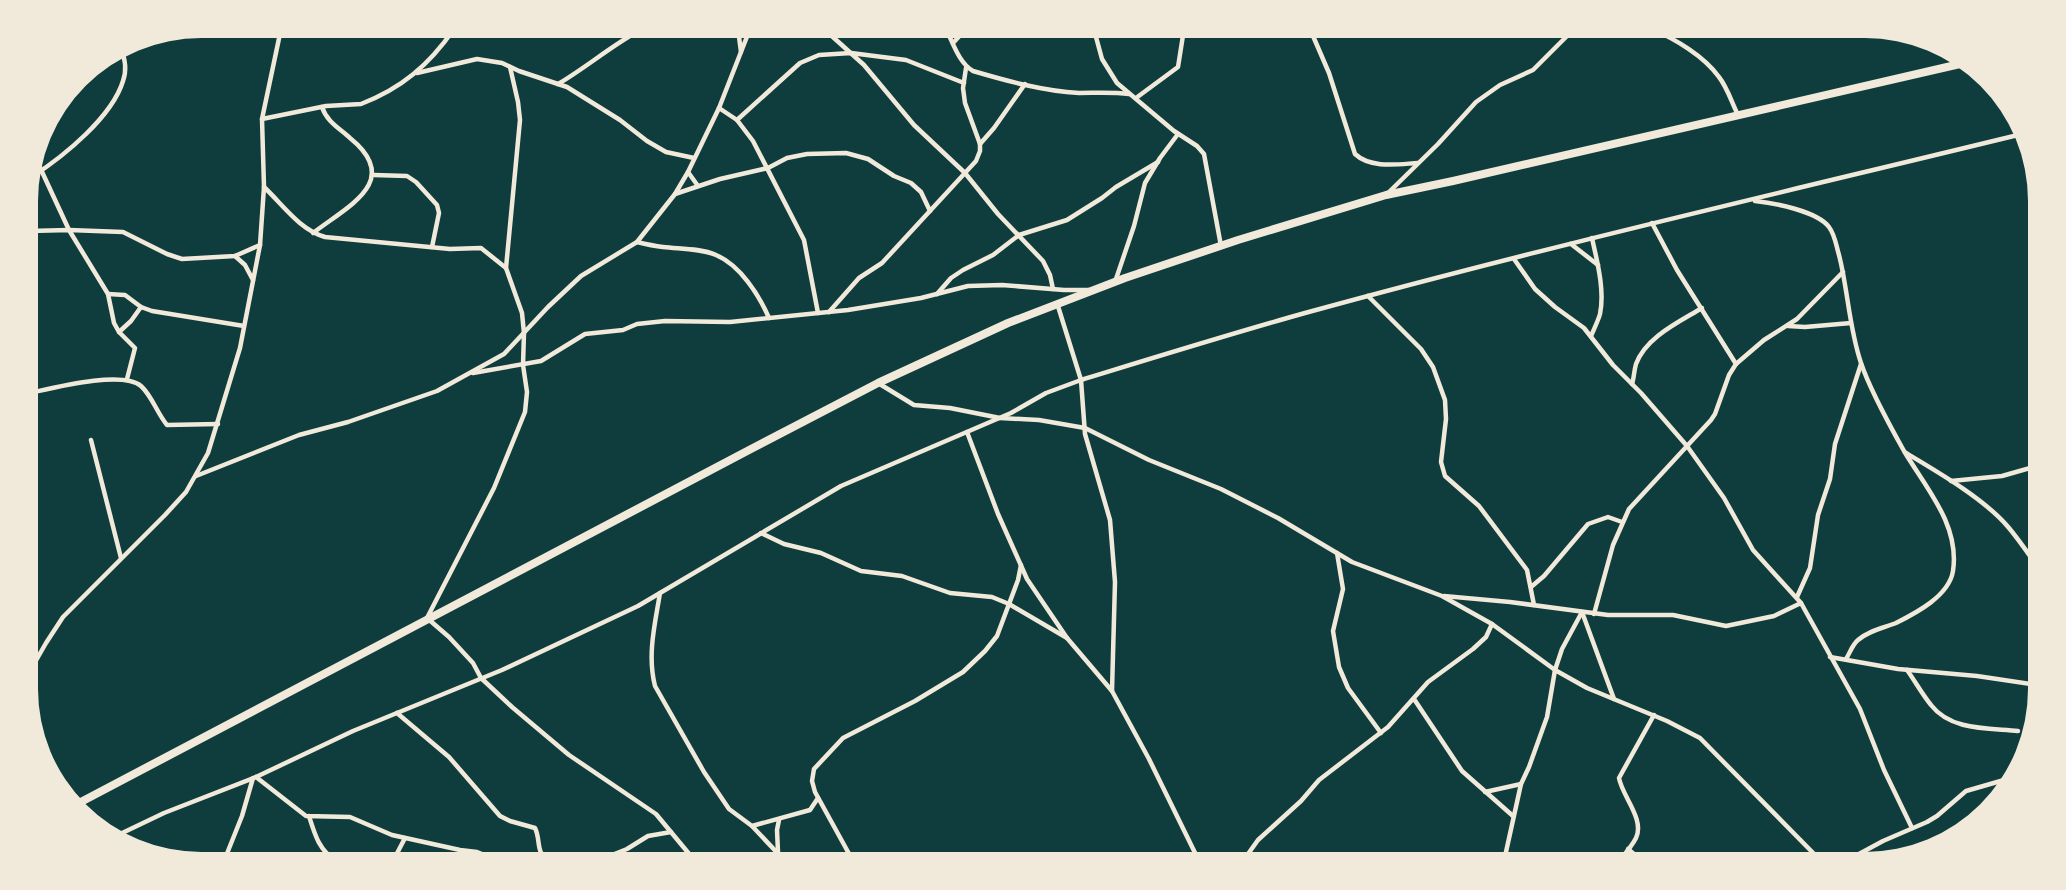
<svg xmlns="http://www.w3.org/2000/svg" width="2066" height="890" viewBox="0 0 2066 890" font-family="'Titillium Web',sans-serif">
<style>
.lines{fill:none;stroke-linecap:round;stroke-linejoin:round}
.minor{stroke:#f1e9da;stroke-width:4.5}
.trunk{stroke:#f1e9da;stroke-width:8}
</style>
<rect width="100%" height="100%" fill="#0f3d3e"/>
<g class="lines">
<g class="minor">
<polyline points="738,29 741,52"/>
<polyline points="824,29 864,65 914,125 965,173 998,214 1043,261 1050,275 1053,289"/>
<path d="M946,29C953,43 959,63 973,71C1007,81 1043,91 1079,93C1096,93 1113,92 1129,94"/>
<polyline points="1098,29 1096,37 1102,59 1117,83 1174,131 1197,146 1204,154 1221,246"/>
<path d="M1310,29L1329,73L1355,154C1371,169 1399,164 1418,163"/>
<path d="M1652,29C1675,39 1704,56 1719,77C1727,87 1732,103 1738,115"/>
<polyline points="953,43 966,29"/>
<polyline points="417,73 477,59 502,63 519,71 567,87 620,120 647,141 666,152 694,158"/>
<path d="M558,84C587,67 612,45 642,29"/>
<polyline points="1136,98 1178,67 1184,29"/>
<polyline points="719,108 737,120 753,141 804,240 818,313"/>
<path d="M262,119L326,106L361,104C402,88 429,65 454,29"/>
<polyline points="737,120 800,63 819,55 851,53 906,60 964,83"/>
<polyline points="980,144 994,128 1025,84"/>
<polyline points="37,161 69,230 108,294 114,323 119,332 135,348 127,379"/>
<polyline points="688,172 698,186"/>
<polyline points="374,175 407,176 416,182 437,205 439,213 432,247"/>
<path d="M33,176C64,156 112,117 123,81C127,70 125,61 122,50"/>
<path d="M264,187C284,206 299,229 325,237L450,249L481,248L506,268L522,313L524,333L523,365L527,392L525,412L494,488L427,618L449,637L473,663L481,678L512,707L569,755L656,814L695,861"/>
<polyline points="675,194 720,179 768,168 787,158 807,154 846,153 868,159 894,176 911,183 921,192 930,211"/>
<polyline points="1387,194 1438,144 1476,102 1500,85 1533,70 1574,29"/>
<path d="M1755,201C1774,203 1817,211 1829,227C1835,235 1836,245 1839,255C1848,290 1849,328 1861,363C1870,390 1890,426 1904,451C1926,488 1960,525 1953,571C1949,596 1916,613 1896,623C1883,628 1868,631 1858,640C1852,645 1850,653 1846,659"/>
<polyline points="1652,223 1677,270 1736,364"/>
<polyline points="29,231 69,230 123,232 167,254 182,259 235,256 260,245"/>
<path d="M313,233C348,206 403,181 350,138C339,128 327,122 322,107"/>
<polyline points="29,240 33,288 29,326"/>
<path d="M637,242C645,244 654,246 663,247C680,249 700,248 716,255C740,265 759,295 769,318"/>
<polyline points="1571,244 1598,265"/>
<polyline points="235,256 245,265 253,280"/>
<polyline points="1514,259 1535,289 1555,307 1584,328 1613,365 1641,393 1687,446 1724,498 1753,550 1801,603 1860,709 1884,770 1912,828"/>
<polyline points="506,268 520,120 518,102 510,67"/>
<polyline points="1115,282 1134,226 1145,183 1160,158 1178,134"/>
<polyline points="108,294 125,295 141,307 152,311 244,326"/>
<polyline points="937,294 951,278 963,270 993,255 1019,235 1067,220 1102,198 1116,187 1158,162"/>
<polyline points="1368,296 1421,349 1433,367 1445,400 1446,419 1441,462 1445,476 1479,506 1527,570 1534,605"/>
<polyline points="1057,303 1081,380 1085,434 1110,520 1115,582 1112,691 1149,759 1199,861"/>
<polyline points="829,312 859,278 882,263 976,161 980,151 980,144 965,103 963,88 966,68"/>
<polyline points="1788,326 1805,327 1851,323"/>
<polyline points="119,332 131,321 141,307"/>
<path d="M1591,336C1594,329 1598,321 1600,314C1605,290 1597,261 1592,238"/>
<polyline points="473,373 541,361 585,334 623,330 637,324 665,321 730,322 848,310 921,298 968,286 1002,285 1064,290 1089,290"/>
<polyline points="878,383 914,405 950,408 1000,418 1039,420 1085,428 1149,460 1221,489 1278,518 1352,562 1442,596 1492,624 1555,670 1587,688 1667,721 1700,738 1821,861"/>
<path d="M1632,384C1634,378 1634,371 1636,364C1646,337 1679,322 1702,308"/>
<path d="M30,393C53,388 122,370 141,386C152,396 157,413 167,425L218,424"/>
<polyline points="967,432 998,514 1027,579 1067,638 1112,691"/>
<polyline points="91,440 121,558"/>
<path d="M1906,453C1938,472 1986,500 2009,528C2019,540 2028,553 2037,566"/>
<polyline points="196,476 299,435 348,422 437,391 504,354 548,307 581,276 637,242 675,194 688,172 719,108 750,29"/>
<polyline points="1951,481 2002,476 2037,466"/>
<polyline points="761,533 784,544 821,553 861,571 902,576 950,593 992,597 1009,604 1067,638"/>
<polyline points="1337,553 1343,589 1333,631 1339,667 1348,688 1381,733"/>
<polyline points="1531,587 1544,576 1588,524 1608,517 1622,522"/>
<path d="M660,593C655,624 647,655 655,686L704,772L729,809L752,826L785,861"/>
<polyline points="1444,596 1510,602 1608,615 1673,615 1726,626 1774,616 1801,603"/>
<polyline points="1797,597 1810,568 1818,515 1830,479 1835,444 1861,364"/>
<polyline points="1582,612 1614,699"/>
<polyline points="1594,614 1613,545 1629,509 1711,420 1715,414 1729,375 1736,364 1764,340 1797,319 1843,272"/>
<polyline points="1830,657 1898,669 1977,676 2037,685"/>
<path d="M1907,670C1915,681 1922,694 1931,705C1951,731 1989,728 2018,731"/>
<polyline points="30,671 46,643 63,617 165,515 186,492 208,453 240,348 260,245 264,187 262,119 281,29"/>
<polyline points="1414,699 1462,771 1513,816"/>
<path d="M397,713L449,757L500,816L510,821L535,828C541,840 535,851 548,861"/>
<polyline points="256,777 306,816 350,817 392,835 460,850 477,852 499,861"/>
<polyline points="1485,792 1521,784"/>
<path d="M309,816C315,835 319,850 336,861"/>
<polyline points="752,826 810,810 818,798"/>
<path d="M118,835L164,813L256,777L353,731L502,670L638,606L841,486L1011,413L1046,393L1081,380C1156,357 1230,334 1305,313C1541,248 1780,193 2018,135"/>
<polyline points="1628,849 1642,861"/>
<polyline points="778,852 777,830 779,820"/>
<polyline points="224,861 242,816 253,778"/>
<polyline points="393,861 405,838"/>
<polyline points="583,861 612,855 627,849 648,836 671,832"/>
<polyline points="853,861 815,792 812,781 814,769 843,738 915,701 963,672 985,651 997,636 1018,580 1021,565"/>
<polyline points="1243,861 1258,840 1301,801 1319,780 1388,727 1428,682 1473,649 1486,637 1492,624"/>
<polyline points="1504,861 1521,784 1529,767 1547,717 1555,670 1562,649 1582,612"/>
<path d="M1619,861C1625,854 1632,846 1636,838C1645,819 1622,796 1619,778L1654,715"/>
<polyline points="1846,861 1883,841 1927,822 1937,816 1966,791 2011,778"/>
</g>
<polyline class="trunk" points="77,804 751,449 878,383 1008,323 1125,278 1238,240 1386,195 1453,181 1960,64"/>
</g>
<path d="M0 0H2066V890H0ZM201 38H1865A163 163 0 0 1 2028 201V689A163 163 0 0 1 1865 852H201A163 163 0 0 1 38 689V201A163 163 0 0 1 201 38Z" fill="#f1e9da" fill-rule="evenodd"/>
</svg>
